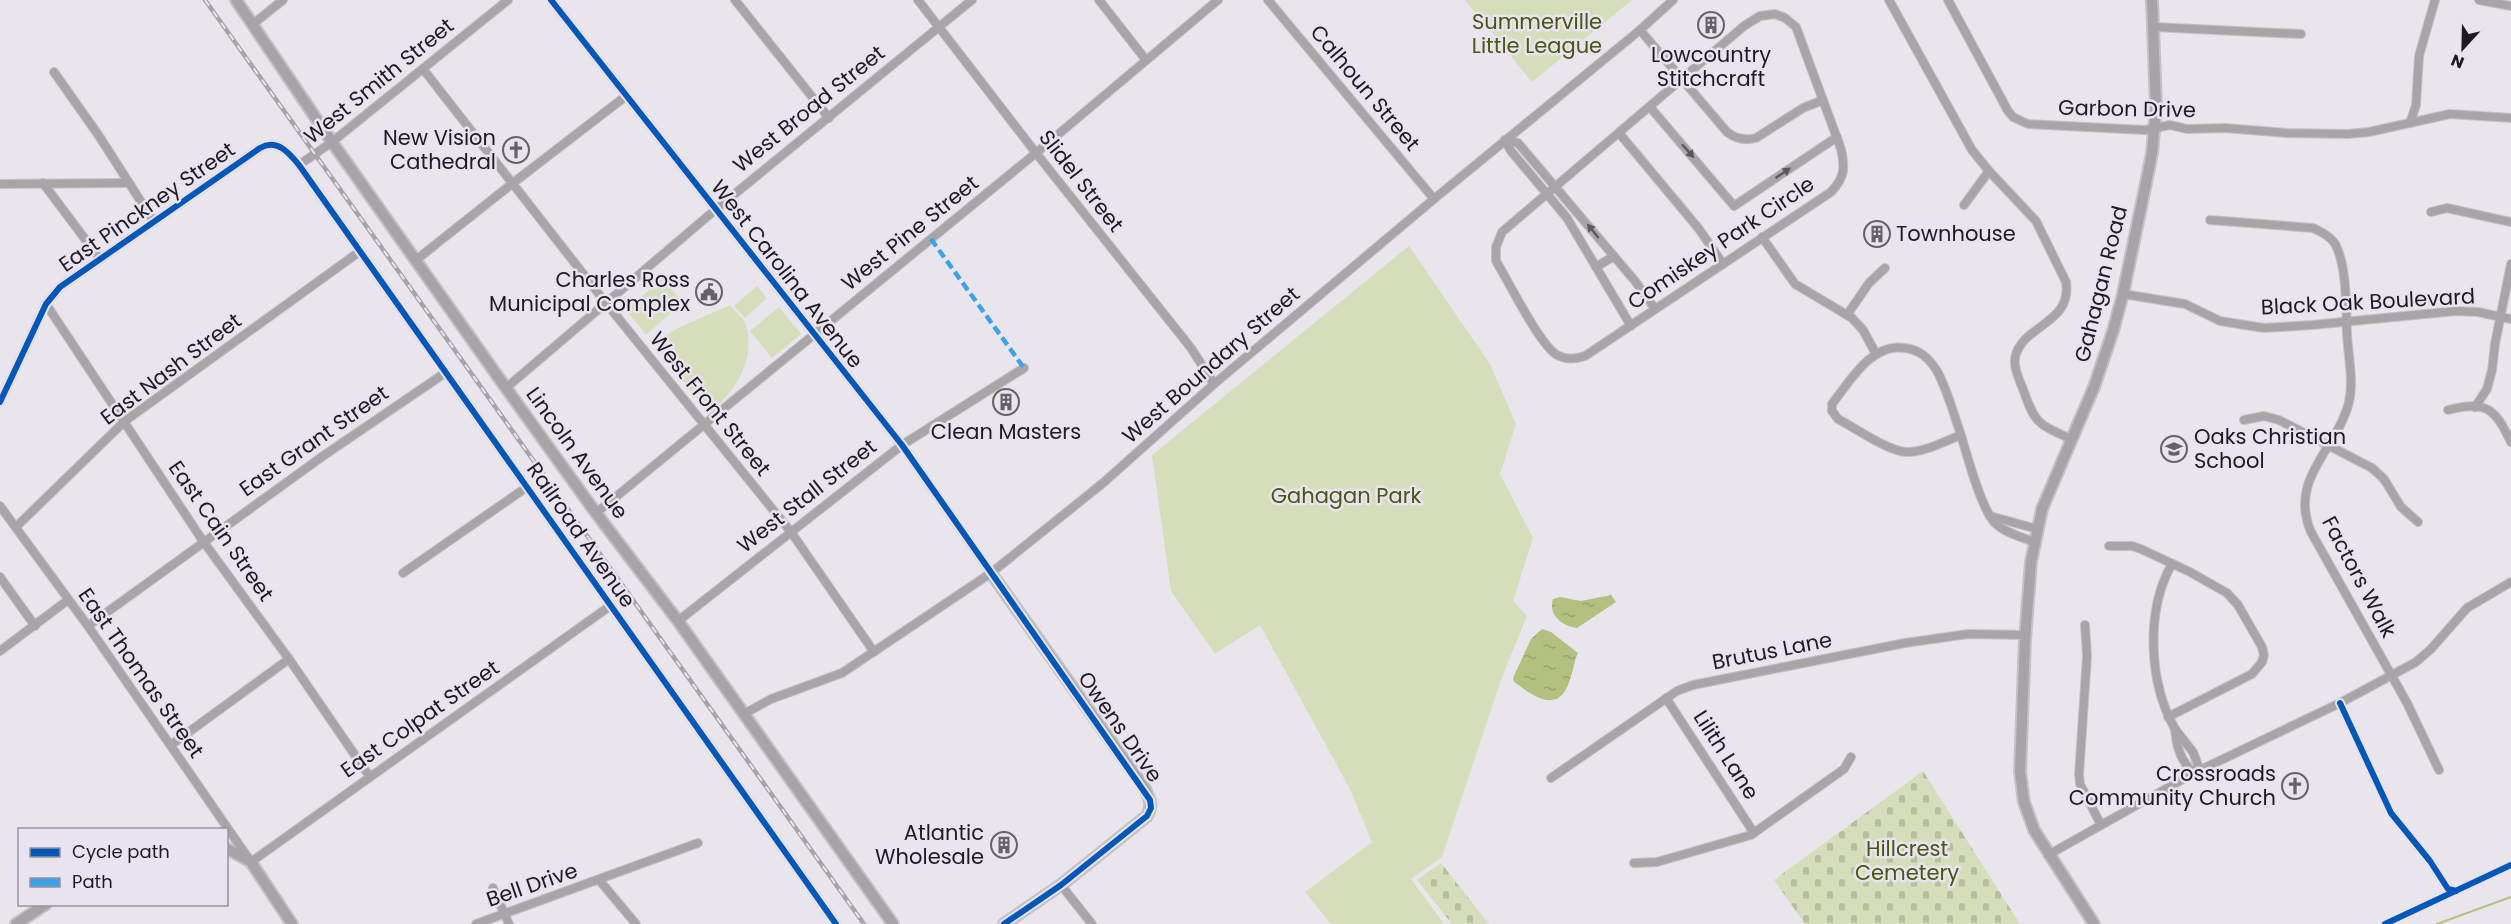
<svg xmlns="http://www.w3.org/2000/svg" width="2511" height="924" viewBox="0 0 2511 924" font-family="Poppins,sans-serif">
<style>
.cemetery{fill:url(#cemetery-stones)}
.park{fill:#d5debb}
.water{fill:url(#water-ripples)}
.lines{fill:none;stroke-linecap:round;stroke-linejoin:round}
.stream{stroke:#b2c180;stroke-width:2}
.street-casing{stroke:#c4c1c6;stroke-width:10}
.secondary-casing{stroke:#c4c1c6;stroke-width:14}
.street{stroke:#a7a5a7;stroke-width:8}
.secondary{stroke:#a6a4a7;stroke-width:10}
.rail-casing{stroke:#a6a4a7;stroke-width:4.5}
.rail{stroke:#e9e2ef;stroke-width:2;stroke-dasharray:7;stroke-linecap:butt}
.quiet{stroke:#3da2ea;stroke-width:4.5;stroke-dasharray:9 4.5;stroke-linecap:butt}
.cycleway-casing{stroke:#e9e2ef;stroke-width:10}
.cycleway{stroke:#0057b8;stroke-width:6}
.oneway{fill:#5c595d}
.labels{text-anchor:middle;stroke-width:5;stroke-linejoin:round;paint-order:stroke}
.park-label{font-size:21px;fill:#485711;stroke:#e9e2ef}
.poi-label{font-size:21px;fill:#1e1b20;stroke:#e9e2ef;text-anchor:end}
.street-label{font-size:21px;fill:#1e1b20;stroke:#e9e2ef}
</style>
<defs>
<pattern id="cemetery-stones" width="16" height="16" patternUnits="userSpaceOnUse" patternTransform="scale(1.5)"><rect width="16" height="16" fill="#d5debb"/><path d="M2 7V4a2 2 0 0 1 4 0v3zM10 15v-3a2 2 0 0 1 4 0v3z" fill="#b6bea0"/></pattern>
<pattern id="water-ripples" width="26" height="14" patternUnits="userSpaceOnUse" patternTransform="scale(1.5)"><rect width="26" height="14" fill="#b2c180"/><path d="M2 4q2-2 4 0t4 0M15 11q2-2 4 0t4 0" fill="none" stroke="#99a56e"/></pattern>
</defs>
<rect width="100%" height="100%" fill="#e9e5ec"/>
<g class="cemetery">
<polygon points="1923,771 2020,924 1805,924 1774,880"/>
<polygon points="1441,863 1489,924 1452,924 1417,880"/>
</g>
<g class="park">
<polygon points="1465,0 1632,0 1532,82"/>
<polygon points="1409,246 1490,364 1516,424 1500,474 1533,538 1513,601 1527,616 1502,677 1442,857 1411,879 1444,924 1331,924 1305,892 1372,842 1351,791 1260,625 1215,654 1171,591 1152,455"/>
<polygon points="662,279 683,302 646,335 626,310"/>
<polygon points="757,286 767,298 745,318 734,306"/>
<path d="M730,305C734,310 742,317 745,323C758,358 734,394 708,414L659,349L662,338L678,328Z"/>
<polygon points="779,307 801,334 772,358 750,331"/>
</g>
<g class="water">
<path d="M1611,595L1616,602L1577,628C1562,626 1548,615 1553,599L1560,597L1581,601Z"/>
<path d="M1542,629L1551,632L1578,653C1574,661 1574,668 1571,676C1561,715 1537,699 1514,682L1513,678L1531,639Z"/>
</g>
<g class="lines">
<polyline class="stream" points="2437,924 2511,897"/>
<defs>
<g id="street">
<polyline points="551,0 902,445 991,573"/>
<polyline points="735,0 829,118"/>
<polyline points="918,0 1036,153 1191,348 1214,384"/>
<polyline points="1099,0 1146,60"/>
<polyline points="1268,0 1434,199"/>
<path d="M1889,0L1972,150L1989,171L2036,221L2066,282C2072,323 2026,324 2016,354C2012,365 2019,379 2023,389C2035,424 2038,424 2071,439"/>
<polyline points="1948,0 2008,111 2013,117 2028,124 2145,130 2170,125 2187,129 2225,128 2287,133 2348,134 2369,132 2450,114 2511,118"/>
<polyline points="2479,0 2511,6"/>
<path d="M1775,14L1785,18L1796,27L1841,149C1845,168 1845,177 1831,192L1585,356C1576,359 1566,360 1557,355C1539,344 1509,282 1496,261V247L1502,232L1744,26L1760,16Z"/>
<polyline points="253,24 283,0"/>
<polyline points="2154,27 2301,34"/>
<path d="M1640,30L1727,132C1736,139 1745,141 1756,138L1803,108L1823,100"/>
<polyline points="423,69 606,303 791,532 874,652"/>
<polyline points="54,72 99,136 154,222"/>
<polyline points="1650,107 1734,206 1837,137"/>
<polyline points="2410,123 2416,105 2419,56 2435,0"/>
<polyline points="1619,133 1699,229 1723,264"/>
<polyline points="1505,140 1518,143 1635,281 1655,309"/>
<polyline points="1505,140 1511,151 1567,218 1631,326"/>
<polyline points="299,165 332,142 508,0"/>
<polyline points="43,183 100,259"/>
<polyline points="0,184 128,183"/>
<polyline points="1964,205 1989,171"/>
<polyline points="2431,212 2447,208 2511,222"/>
<path d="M2210,220L2313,228C2322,232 2334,238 2337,248C2347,271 2346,308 2347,334C2348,355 2354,381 2349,402C2337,450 2288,478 2311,532L2407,703L2439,770"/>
<polyline points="1762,237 1795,284 1852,318 1863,330 1876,354"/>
<polyline points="416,260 513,183 626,96"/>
<polyline points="1596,267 1614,256"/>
<polyline points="2123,294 2185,304 2220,321 2264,328 2312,325 2456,311 2478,312 2511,319"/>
<polyline points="46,304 203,541 289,659 370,777"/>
<polyline points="1847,315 1869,283 1885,268"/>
<polyline points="506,388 715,210 972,0"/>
<path d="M0,402L46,304L60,287L260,148C277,138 289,153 299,165L836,924"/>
<polyline points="2475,407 2487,389 2492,370 2495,344 2511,264"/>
<path d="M2448,410C2487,400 2495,409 2511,442"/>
<polyline points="2244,420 2264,416 2279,420 2372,468 2384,479 2401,507 2418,522"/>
<path d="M1961,435C1945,441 1923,453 1906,452C1888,451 1855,428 1838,419L1832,411V404C1850,381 1872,342 1905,348C1920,350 1929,358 1937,371C1947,389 1953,412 1960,432L1961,435C1967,455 1982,512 1996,524C2006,533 2021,537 2034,542"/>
<polyline points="0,506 88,626 251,862 610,606"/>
<polyline points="596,513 1036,153 1218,0"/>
<polyline points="1990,516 2037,529"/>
<polyline points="16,527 125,421 359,252"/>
<polyline points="2109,546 2132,546 2141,549 2190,572 2227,593 2238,605 2262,647 2264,655 2262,662 2252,674 2168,717"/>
<path d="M2172,564C2145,611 2149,683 2175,729"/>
<polyline points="403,573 527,487"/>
<polyline points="0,577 35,626"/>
<polyline points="678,621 902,445 1024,368"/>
<polyline points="2085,625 2087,656 2079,775 2080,784 2101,825"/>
<polyline points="88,626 323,456 445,373"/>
<polyline points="0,651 68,600"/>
<polyline points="1666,698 1754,833"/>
<polyline points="744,714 771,699 842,673 991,573 1103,483 1214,384 1434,199 1640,30 1673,0"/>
<path d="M2175,729L2193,752L2198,765L2194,773C2181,762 2176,746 2175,729Z"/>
<polyline points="171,745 289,659"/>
<polyline points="1551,778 1677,691 1693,685 1905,643 1968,634 2026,635"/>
<polyline points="2048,855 2194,773 2340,703 2416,662 2431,649 2467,608 2511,582"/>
<polyline points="1634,863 1657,862 1751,835 1844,769 1851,757"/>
<polyline points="600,881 636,924"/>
<polyline points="1061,885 1092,924"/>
<polyline points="493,888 509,924"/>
<polyline points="476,924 698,843"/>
</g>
<g id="secondary">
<polyline points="236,0 332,142 506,388 596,513 678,621 893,924"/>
<path d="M991,573L1145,789C1150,800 1153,805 1147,816L1061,885L1004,924"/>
<polyline points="226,848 251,862 292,924"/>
<polyline points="16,924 46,904"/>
<polyline points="2094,924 2034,830 2024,802 2020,772 2025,639 2031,562 2042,509 2094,387 2113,331 2123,294 2146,183 2152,153 2156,107 2152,0"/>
</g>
</defs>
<use href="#street" class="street-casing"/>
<use href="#secondary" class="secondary-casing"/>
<use href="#street" class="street"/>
<use href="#secondary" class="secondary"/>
<defs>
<polyline id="rail" points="205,0 864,924"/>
</defs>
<use href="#rail" class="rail-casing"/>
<use href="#rail" class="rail"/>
<polyline class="quiet" points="931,239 1024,368"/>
<defs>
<g id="cycleway">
<polyline points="551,0 902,445 1150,800 1151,808 1147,816 1061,885 1004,924"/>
<path d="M0,402L46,304L60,287L260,148C277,138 289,153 299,165L836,924"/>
<polyline points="2340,703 2391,813 2430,861 2448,889 2456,891"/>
<polyline points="2385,924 2511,865"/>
</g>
</defs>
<use href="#cycleway" class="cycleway-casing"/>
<use href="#cycleway" class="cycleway"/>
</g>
<defs><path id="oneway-solid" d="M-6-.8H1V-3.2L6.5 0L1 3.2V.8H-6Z" transform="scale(1.5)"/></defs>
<g class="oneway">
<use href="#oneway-solid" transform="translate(1688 151) rotate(49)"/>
<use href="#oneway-solid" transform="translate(1783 173) rotate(-34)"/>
<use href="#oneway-solid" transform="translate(1593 231) rotate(-129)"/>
</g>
<defs>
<symbol id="building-ring" viewBox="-11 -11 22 22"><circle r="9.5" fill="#e9e2ef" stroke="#656267" stroke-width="1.5"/><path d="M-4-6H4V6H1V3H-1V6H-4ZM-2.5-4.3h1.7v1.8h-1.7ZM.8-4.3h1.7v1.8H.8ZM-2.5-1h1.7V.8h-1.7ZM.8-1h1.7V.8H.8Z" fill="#656267"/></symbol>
<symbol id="church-ring" viewBox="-11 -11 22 22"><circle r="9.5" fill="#e9e2ef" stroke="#656267" stroke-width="1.5"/><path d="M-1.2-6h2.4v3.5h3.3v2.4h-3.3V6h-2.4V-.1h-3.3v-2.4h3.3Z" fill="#656267"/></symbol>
<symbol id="civic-ring" viewBox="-11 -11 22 22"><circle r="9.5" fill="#e9e2ef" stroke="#656267" stroke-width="1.5"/><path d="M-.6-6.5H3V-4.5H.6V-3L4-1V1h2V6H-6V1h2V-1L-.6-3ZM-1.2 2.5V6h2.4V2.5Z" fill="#656267"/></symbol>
<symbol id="school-ring" viewBox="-11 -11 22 22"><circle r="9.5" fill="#e9e2ef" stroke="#656267" stroke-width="1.5"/><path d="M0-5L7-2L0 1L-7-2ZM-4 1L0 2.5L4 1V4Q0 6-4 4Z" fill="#656267"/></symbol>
</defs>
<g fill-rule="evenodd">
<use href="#building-ring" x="1696" y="10" width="30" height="30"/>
<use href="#church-ring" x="501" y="135" width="30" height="30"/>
<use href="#building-ring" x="1862" y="219" width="30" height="30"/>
<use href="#civic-ring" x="694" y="277" width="30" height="30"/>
<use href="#building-ring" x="991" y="387" width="30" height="30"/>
<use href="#school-ring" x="2159" y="434" width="30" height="30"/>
<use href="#church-ring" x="2280" y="771" width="30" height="30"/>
<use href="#building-ring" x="989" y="830" width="30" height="30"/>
</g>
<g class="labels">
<g class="park-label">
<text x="1537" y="29">Summerville<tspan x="1537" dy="24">Little League</tspan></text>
<text x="1346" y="503">Gahagan Park</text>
<text x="1907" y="856">Hillcrest<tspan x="1907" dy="24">Cemetery</tspan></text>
</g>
<g class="poi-label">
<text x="1711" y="62" text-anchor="middle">Lowcountry<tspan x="1711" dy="24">Stitchcraft</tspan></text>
<text x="496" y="145">New Vision<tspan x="496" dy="24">Cathedral</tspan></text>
<text x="1896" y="241" text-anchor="start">Townhouse</text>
<text x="690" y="287">Charles Ross<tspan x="690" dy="24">Municipal Complex</tspan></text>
<text x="1006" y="439" text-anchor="middle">Clean Masters</text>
<text x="2194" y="444" text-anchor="start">Oaks Christian<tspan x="2194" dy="24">School</tspan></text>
<text x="2276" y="781">Crossroads<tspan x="2276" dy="24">Community Church</tspan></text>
<text x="984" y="840">Atlantic<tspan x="984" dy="24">Wholesale</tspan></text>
</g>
<g class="street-label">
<text transform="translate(379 81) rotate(-39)" y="7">West Smith Street</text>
<text transform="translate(1365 88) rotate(50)" y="7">Calhoun Street</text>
<text transform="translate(809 109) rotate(-39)" y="7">West Broad Street</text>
<text transform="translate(2127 109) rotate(1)" y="7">Garbon Drive</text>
<text transform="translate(1081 181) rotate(52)" y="7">Slidel Street</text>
<text transform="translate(147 207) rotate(-35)" y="7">East Pinckney Street</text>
<text transform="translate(910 233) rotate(-39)" y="7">West Pine Street</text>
<text transform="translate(1721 243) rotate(-34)" y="7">Comiskey Park Circle</text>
<text transform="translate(787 274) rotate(52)" y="7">West Carolina Avenue</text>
<text transform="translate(2101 284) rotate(-76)" y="7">Gahagan Road</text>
<text transform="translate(2368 302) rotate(-3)" y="7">Black Oak Boulevard</text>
<text transform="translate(1211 365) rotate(-41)" y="7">West Boundary Street</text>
<text transform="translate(171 369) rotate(-37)" y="7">East Nash Street</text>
<text transform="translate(710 404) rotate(51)" y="7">West Front Street</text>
<text transform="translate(314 441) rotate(-35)" y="7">East Grant Street</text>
<text transform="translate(577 453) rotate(54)" y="7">Lincoln Avenue</text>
<text transform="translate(807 496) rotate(-38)" y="7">West Stall Street</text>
<text transform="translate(221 531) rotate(55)" y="7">East Cain Street</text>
<text transform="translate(581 535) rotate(55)" y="7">Railroad Avenue</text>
<text transform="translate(2359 577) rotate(62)" y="7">Factors Walk</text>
<text transform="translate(1772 651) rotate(-11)" y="7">Brutus Lane</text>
<text transform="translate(141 673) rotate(55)" y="7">East Thomas Street</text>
<text transform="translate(420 719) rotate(-35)" y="7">East Colpat Street</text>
<text transform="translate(1120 727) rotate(55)" y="7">Owens Drive</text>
<text transform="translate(1726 755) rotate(57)" y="7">Lilith Lane</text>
<text transform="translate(532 885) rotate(-19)" y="7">Bell Drive</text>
</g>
</g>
<rect x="18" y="828" width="210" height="78" fill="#e9e2ef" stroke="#98929c" stroke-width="1.5"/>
<rect x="30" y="848" width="30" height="9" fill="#0057b8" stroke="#98929c" stroke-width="1.5"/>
<text x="72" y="858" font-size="18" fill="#1e1b20">Cycle path</text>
<rect x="30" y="878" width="30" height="9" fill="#3da2ea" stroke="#98929c" stroke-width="1.5"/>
<text x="72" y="888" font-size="18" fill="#1e1b20">Path</text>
<g transform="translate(2463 48) rotate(202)" stroke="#e9e2ef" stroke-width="4.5" paint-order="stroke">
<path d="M0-4.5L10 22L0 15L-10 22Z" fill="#1e1b20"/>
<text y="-9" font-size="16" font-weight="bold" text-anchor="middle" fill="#1e1b20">N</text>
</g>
</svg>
